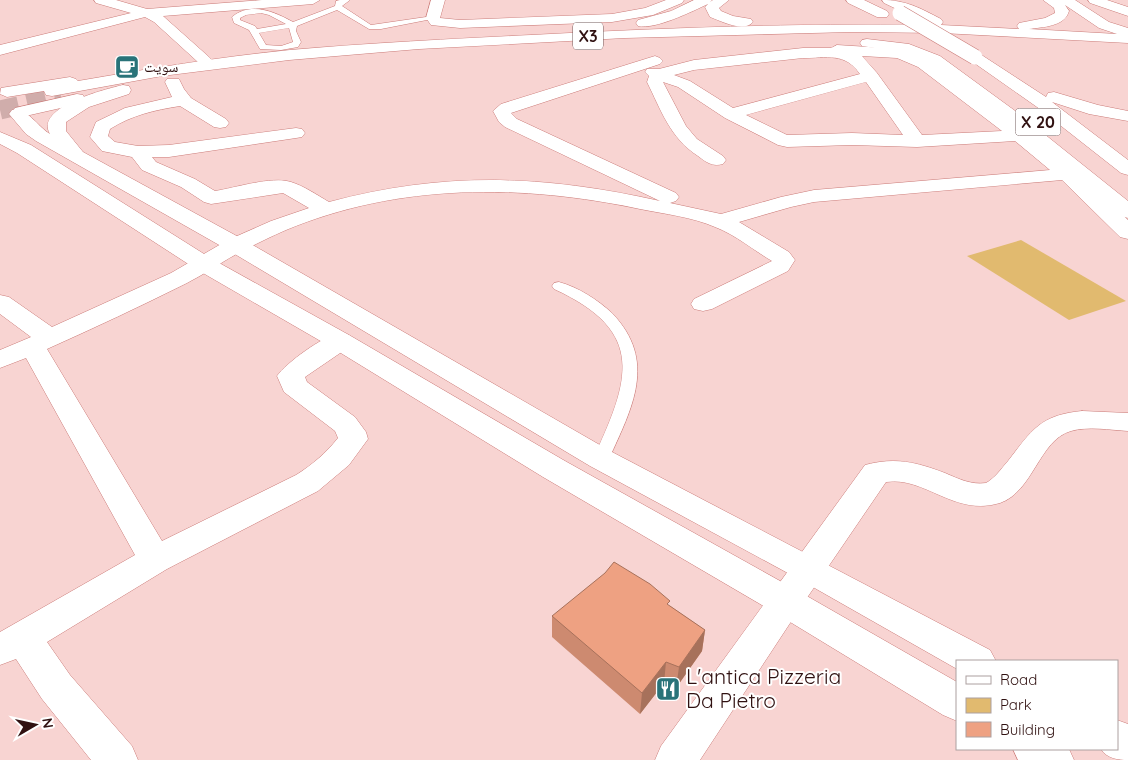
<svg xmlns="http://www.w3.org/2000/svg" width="1128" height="760" viewBox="0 0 1128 760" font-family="Quicksand,'Noto Naskh Arabic',sans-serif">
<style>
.green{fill:#e1ba6f}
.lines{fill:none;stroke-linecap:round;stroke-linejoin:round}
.trunk-tunnel{stroke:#d0adab;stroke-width:19;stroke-dasharray:19 9;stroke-linecap:butt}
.service-casing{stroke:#cb7b78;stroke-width:1}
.minor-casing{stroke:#cb7b78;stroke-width:1}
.tertiary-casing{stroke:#cb7b78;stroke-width:1}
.trunk-casing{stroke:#cb7b78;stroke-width:1}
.service{fill:#fff;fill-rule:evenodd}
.minor{fill:#fff;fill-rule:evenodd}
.tertiary{fill:#fff;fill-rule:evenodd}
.trunk{fill:#fff;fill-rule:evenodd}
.trunk-bridge-casing{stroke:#cb7b78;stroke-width:16;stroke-linecap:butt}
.trunk-bridge{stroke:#fff;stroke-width:15}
.wall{fill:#cd8a70}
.shaded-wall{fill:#a7715b}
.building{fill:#eea182;stroke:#a7715b}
.labels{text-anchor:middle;stroke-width:4;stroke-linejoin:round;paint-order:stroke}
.far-poi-label{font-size:15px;fill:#301111;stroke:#fff;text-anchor:start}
.shield{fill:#fff;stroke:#6e5858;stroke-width:1}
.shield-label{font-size:16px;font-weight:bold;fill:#301111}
.near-poi-label{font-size:21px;fill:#301111;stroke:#fff;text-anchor:start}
</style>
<rect width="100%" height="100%" fill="#f8d4d2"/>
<polygon class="green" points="1021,240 1126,301 1069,320 967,256"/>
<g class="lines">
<polyline class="trunk-tunnel" points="0,110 61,96"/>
<defs>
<g id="service">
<path d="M340,0H350L342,6L371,25L433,16L437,18L381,29H369L337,10L297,26L296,31L301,42L298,47L281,50L260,49L249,30L234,23L232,17C251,1 275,12 293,22L335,6L336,1ZM261,13L269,15L286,24L257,29L255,26L240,20V18L246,15ZM289,28L293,42L281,46L266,45L259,33Z"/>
<path d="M559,282C578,287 598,300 612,313C658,361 632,408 609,459L607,463L601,465L595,463L593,459C629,381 648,332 554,289L552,286L554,283Z"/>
</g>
<g id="minor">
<polygon points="94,0 116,0 147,9 262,0 320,0 313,4 163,16 209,57 212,60 209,63 199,63 154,22 145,17 0,55 0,45 131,13 96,3"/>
<polygon points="431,0 445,0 440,18 460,20 612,14 645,8 666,0 684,0 682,3 653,15 612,22 460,28 431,25 426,18"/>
<polygon points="1088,0 1107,0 1128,7 1128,16 1090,3"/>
<path d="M837,45L900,49L930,61L1025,131L1074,170L1128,220V239L1120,237L1062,180L814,202L791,207L739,222L789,252L795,260L788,271L712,309L703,311L694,309L691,304L694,299L772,261C753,250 736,235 715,227C692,217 665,214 640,209C522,184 399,183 286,230C272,236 258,243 244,250C224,260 207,273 187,283C141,306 94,328 47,349L162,541L296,475C312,465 326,453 338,438L335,431L284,392L277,376C286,363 323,336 338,334C342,333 345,335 349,335L353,341L349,347L305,377L307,382L355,417L366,432L368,439L349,465L318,491L167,569L47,642L70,675L132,746L138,760H91L42,699L16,659L0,665V632L135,555L26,358L0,368V350L31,337L0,314V295L9,297L52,327L171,273L228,240L271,221L309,208L283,193L211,204L204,202L181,187L142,170L132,157L102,151L90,137L96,122L125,108L172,97L165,82L167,79H179L184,89L191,98L226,119L229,123L226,127L220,128L214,127L180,106C155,110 132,115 110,129L108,136L115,142L138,146L169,145L296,128L302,129L305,133L302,137L296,138L169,157H152L156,162L195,179L215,191C235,188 271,176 291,182C304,186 317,195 329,202C446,171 543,175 660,201L505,127L499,122L493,111L501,104L655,56L660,58L663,61L660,64L511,113L517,119L676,193L679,197L676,201L670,203L721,214L781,197L814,190L1050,170L1015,141L917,147L852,145L787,147L778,145L725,118L678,87L663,82L686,126L697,139L723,156L726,160L723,164C712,167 706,162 698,156C670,138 661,110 647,82L649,76L645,72L647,69H659L694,60L803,48H831ZM862,56L897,58L918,67L1002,131L922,135L877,73ZM803,58C827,58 845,52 860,74L733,108L690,81L674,75L694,70ZM866,82L903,135L852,133L787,135L746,115Z"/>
<path d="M1082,411L1128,413V431C1110,430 1088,426 1071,431C1039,440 1033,492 1000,503C954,517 925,476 886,482L798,611L700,760H655L661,746L865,465C895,457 916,462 945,473C959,479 971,485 986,483C995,478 1001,469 1008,461C1032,430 1040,415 1082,411Z"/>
</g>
<g id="tertiary">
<path d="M123,85L129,86L131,90L129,94L89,107L66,122V131L83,152L244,240L612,452L990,650L996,661H957V669L797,578L590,466L228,250L36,141L26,134L9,114L12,110C27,107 37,126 50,134C34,107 106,89 123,85Z"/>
<polygon points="0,132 31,145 212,259 349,335 565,461 798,591 957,682 957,721 943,715 772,611 543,477 331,347 196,269 17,153 0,144"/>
<path d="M1117,720L1128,724V760C1118,760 1106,758 1101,749H1117Z"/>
<polygon points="1013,749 1069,749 1074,760 1018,760"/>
</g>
<g id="trunk">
<path d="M694,0H712L710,2L713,0H729L719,8L721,11L733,16L751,19L753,22C744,33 721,21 710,17L705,7L708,4C693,11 655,30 638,26L636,23L638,20L671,11Z"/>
<polygon points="846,0 864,0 887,11 889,14 887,17 877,17 848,3"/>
<path d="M882,0C906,0 920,8 941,19L943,22L941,25L1019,29L1017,26L1019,23L1045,18L1055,13L1054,8L1043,0H1075L1109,22L1128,28V43L942,33L851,32L625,38L419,49L289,60L162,76L52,96L46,95L44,91L7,97L0,94L1,88L7,87L70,77L76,79L78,81C148,69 219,57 290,50C370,43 451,39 531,35C664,28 797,23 930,25L884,3ZM1065,5L1099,28L1117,34L1029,29C1042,27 1065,27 1069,11Z"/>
<polygon points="867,39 909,44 940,56 1018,113 1128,201 1128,218 1121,216 1006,121 930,62 906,53 862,46 860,43 862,40"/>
<polygon points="975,52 980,54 1046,97 1048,93 1054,92 1098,105 1128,111 1128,121 1089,114 1052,102 1128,160 1128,175 1121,173 1037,107 970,60 967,57 970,54"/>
<polygon points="77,94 83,95 85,99 83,103 21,117 15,116 12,112 15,108"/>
</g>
</defs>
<use href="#service" class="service-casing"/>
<use href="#minor" class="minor-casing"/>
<use href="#tertiary" class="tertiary-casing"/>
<use href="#trunk" class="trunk-casing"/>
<use href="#service" class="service"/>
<use href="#minor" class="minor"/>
<use href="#tertiary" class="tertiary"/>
<use href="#trunk" class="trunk"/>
<defs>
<polyline id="trunk-bridge" points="900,13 975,57"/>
</defs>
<use href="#trunk-bridge" class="trunk-bridge-casing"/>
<use href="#trunk-bridge" class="trunk-bridge"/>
</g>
<polygon class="wall" points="670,606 705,630 702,651 676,688 664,683 640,714 552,637 552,616"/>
<g class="shaded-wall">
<polygon points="705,630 702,651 676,688 679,667"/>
<polygon points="666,662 664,683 640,714 642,693"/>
</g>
<polygon class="building" points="614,562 650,584 670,601 667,604 705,630 679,667 666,662 642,693 552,616 605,573"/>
<defs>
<symbol id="cafe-square" viewBox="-11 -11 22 22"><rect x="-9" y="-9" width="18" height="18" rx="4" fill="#297379" stroke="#fff"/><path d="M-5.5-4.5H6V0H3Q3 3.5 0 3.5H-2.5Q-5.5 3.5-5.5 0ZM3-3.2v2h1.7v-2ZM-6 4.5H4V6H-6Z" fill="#fff"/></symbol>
<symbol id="restaurant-square" viewBox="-11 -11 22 22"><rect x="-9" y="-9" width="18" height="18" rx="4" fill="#297379" stroke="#fff"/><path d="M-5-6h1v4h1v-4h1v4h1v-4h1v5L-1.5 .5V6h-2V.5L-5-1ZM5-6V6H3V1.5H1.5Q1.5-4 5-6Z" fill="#fff"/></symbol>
</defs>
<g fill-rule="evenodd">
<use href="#cafe-square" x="113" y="53" width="28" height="28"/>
<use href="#restaurant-square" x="654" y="675" width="28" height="28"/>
</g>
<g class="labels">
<g class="far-poi-label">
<text x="144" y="72">سويت</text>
</g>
<g class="shield">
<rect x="573" y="22.5" width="30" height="27" rx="4"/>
<rect x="1015.5" y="108.5" width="45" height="27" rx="4"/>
</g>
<g class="shield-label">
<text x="588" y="42">X3</text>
<text x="1038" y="128">X 20</text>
</g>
<g class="near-poi-label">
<text x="686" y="684">L'antica Pizzeria<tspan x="686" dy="24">Da Pietro</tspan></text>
</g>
</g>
<rect x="956" y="660" width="162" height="90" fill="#ffffff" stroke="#aca0a0"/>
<rect x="966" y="676" width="25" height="8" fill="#ffffff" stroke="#aca0a0"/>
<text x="1000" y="685" font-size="15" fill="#301111">Road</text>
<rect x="966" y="698" width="25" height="15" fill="#e1ba6f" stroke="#aca0a0"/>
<text x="1000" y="710" font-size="15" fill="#301111">Park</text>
<rect x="966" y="722" width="25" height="15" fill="#eea182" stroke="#aca0a0"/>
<text x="1000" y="735" font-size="15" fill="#301111">Building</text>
<g transform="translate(35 725) rotate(81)" stroke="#ffffff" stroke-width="4" paint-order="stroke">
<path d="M0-4L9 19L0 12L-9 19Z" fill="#301111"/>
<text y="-8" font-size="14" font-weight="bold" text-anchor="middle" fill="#301111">N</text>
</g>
</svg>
